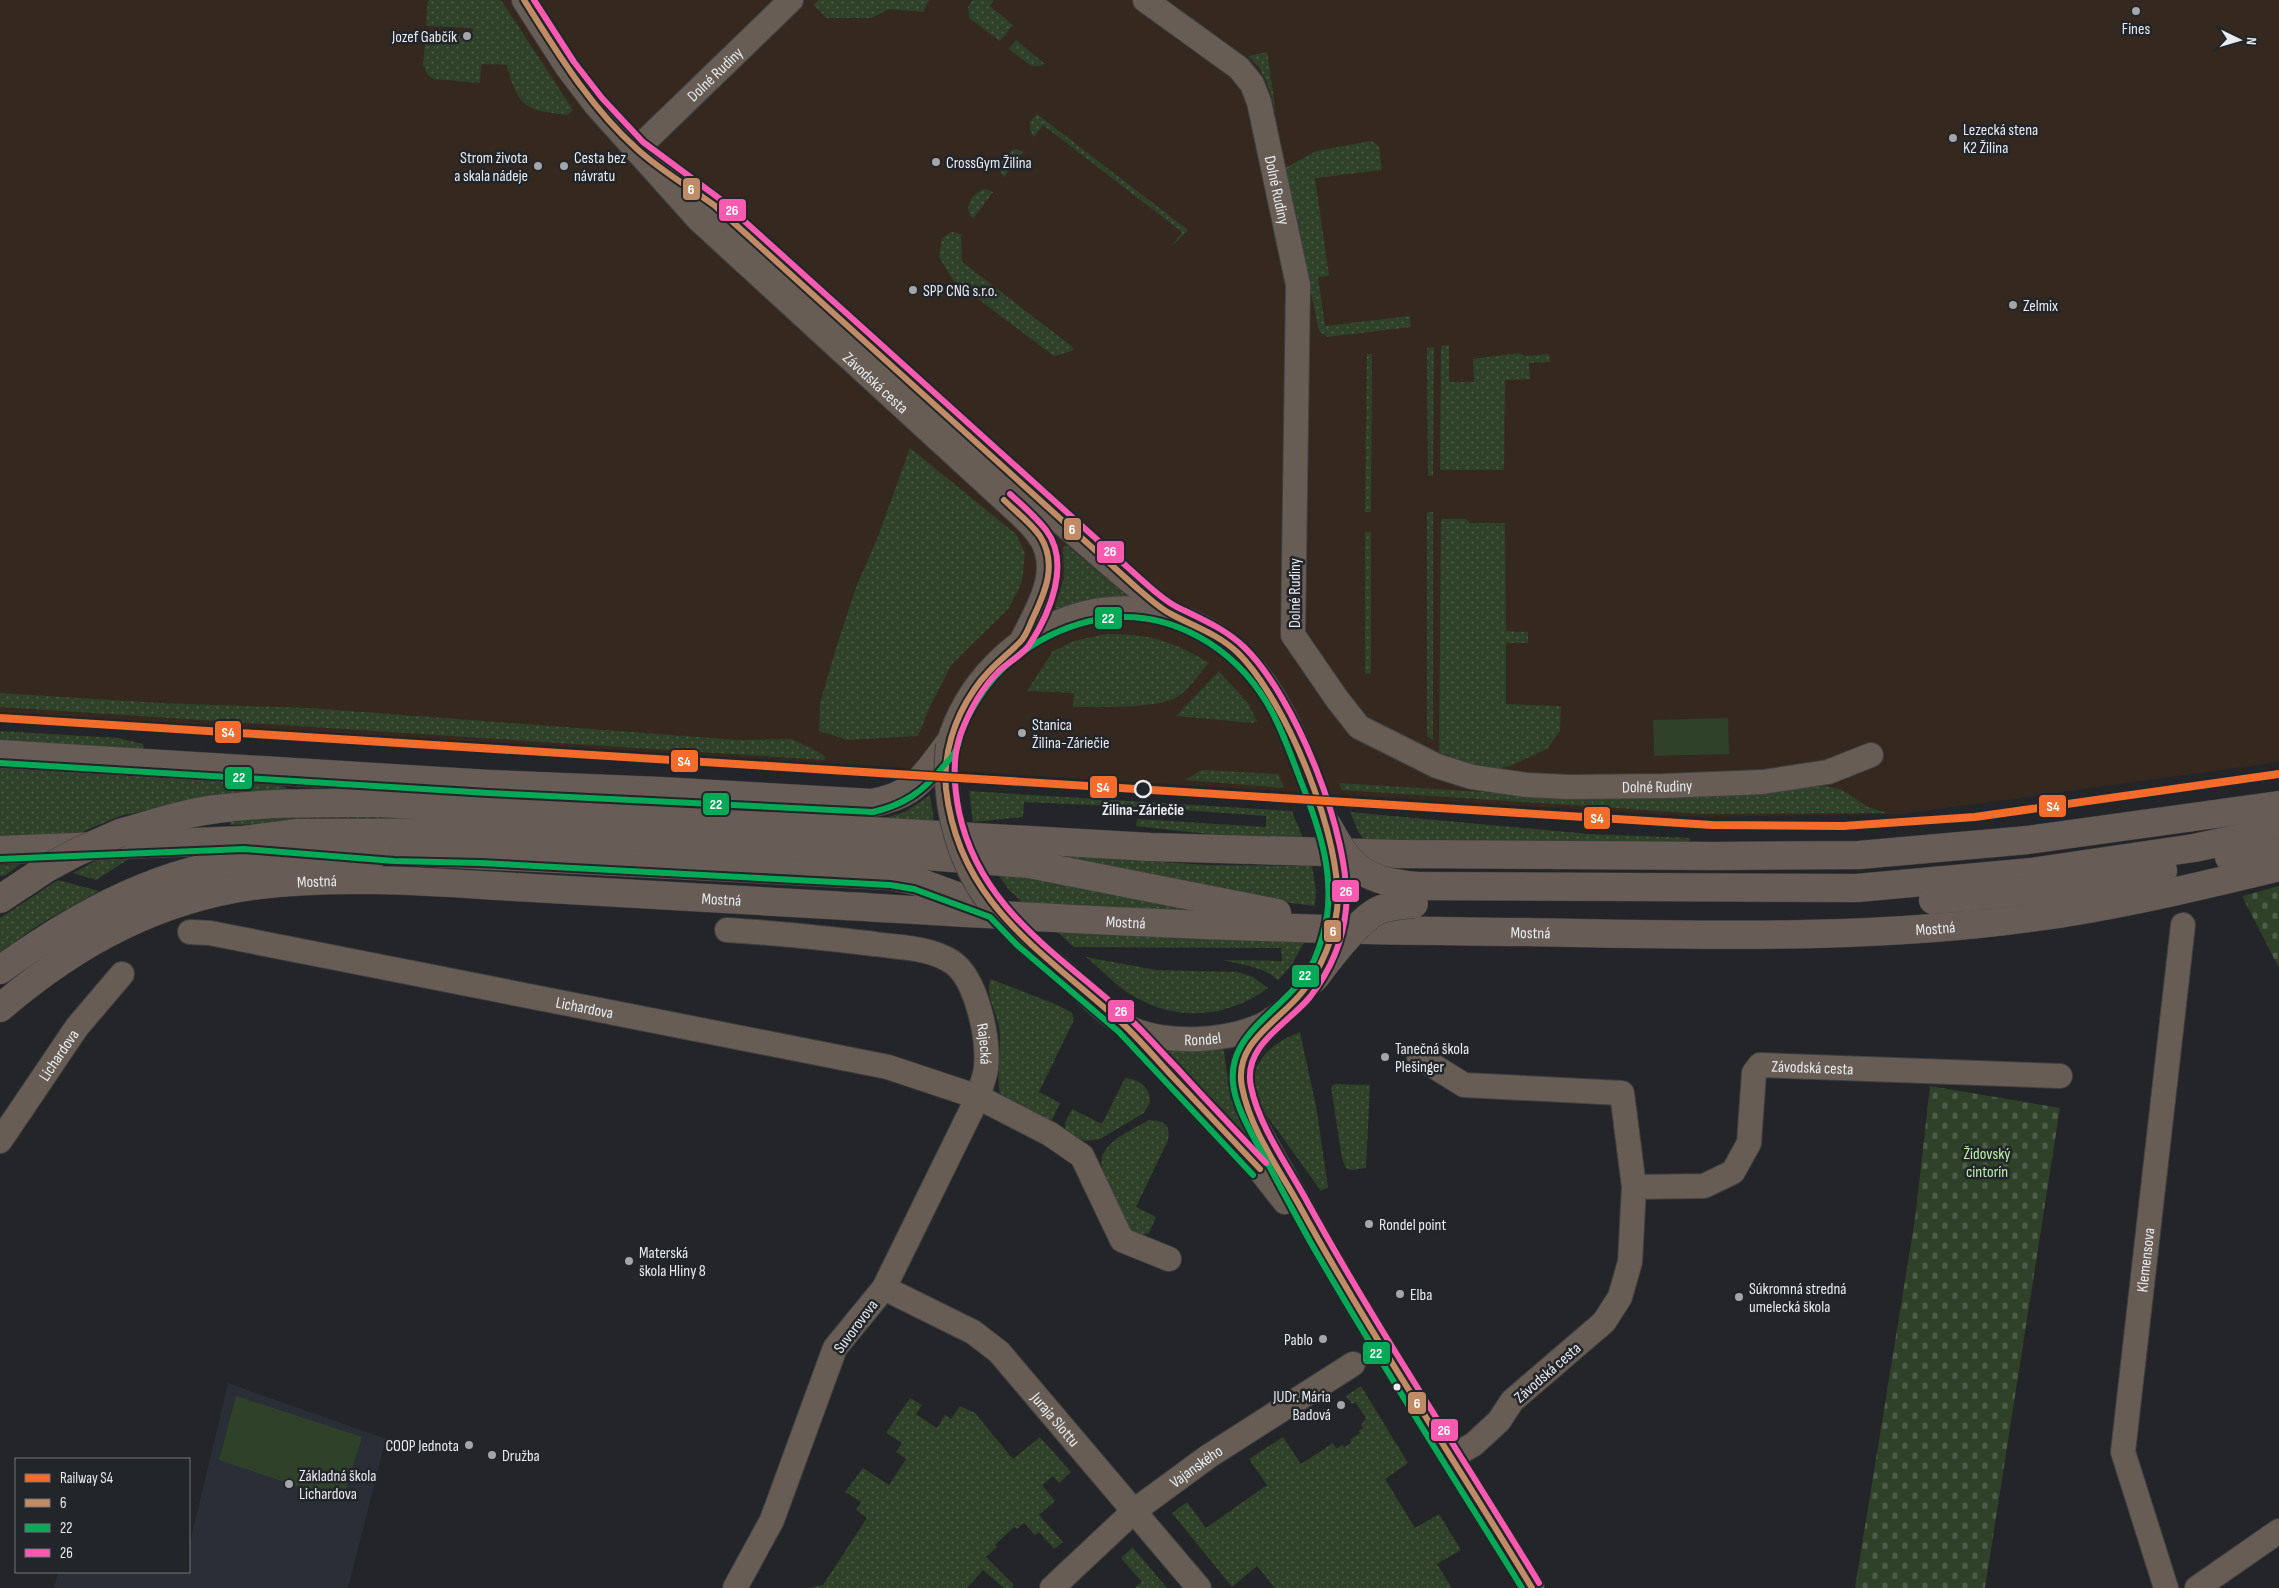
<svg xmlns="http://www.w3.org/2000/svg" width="2279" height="1588" viewBox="0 0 2279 1588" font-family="'Sofia Sans Condensed',sans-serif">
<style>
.built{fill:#2a2f37}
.industrial{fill:#35281f}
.green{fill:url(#green-dots)}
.cemetery{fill:url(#cemetery-stones)}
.pitch{fill:#2f4129}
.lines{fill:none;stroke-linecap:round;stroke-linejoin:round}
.minor-casing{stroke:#404143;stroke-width:26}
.major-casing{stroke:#404143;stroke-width:29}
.minor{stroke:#675d55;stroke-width:24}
.major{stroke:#675c56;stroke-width:28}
.minor-bridge-casing{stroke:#404143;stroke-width:26;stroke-linecap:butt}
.major-bridge-casing{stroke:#404143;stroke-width:29;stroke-linecap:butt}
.minor-bridge{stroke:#675d55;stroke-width:24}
.major-bridge{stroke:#675c56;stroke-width:28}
.bus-1-casing{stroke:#222529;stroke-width:10}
.bus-2-casing{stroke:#222529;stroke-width:10}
.bus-3-casing{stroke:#222529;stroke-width:10}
.bus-1{stroke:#c18c65;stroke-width:6}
.bus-2{stroke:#06aa56;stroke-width:6}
.bus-3{stroke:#f75aaf;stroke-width:6}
.rail-1-casing{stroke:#222529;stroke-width:11}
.rail-1{stroke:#f36c2b;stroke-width:8}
.poi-dot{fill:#a4a6a9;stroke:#222529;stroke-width:2}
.stop-dot{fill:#222529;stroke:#e9ebee;stroke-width:2.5}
.bus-dot{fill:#e9ebee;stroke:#222529;stroke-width:2}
.labels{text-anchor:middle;stroke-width:5;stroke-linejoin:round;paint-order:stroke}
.poi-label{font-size:16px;fill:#e9ebee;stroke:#222529;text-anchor:start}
.street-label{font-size:16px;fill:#e9ebee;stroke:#222529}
.stop-label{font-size:16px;font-weight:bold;fill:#e9ebee;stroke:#222529}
.park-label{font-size:16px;fill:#bdf0a9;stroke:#222529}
.line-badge{stroke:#222529;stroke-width:2}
.badge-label{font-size:14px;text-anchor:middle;font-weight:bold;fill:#fff}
</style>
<defs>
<pattern id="green-dots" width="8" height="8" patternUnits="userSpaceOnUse" patternTransform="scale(1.25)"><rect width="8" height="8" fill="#2f4129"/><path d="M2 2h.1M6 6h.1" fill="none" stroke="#4d5d48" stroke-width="1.8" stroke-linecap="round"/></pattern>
<pattern id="cemetery-stones" width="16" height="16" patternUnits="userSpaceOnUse" patternTransform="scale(1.25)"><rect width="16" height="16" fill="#2f4129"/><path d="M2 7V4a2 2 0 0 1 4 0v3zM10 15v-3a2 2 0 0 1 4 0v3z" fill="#4d5d48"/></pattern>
</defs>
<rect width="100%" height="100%" fill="#232528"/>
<polygon class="built" points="228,1383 386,1439 348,1588 54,1588 58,1572 189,1572 189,1547"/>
<polygon class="industrial" points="0,0 2279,0 2279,762 1903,814 1701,817 0,712"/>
<g class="green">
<path d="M428,0H501L573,110L568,115C526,111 517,107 507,65L481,64L480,83L434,79L428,75L423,65L426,33L460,34V39L472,40L473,28L426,26Z"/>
<polygon points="819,0 929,0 923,12 889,9 872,18 826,18 813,4"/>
<polygon points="973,0 994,0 990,6 1013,25 1000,41 969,18 968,6"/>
<polygon points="1016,40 1045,64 1042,66 1031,66 1009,49"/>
<polygon points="1267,52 1276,113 1267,82 1258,66 1248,56"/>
<polygon points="1037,114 1188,230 1171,247 1182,232 1043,125 1034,137 1030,130 1030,122"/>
<polygon points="1371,141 1379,146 1382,170 1315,178 1329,276 1318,277 1325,326 1410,316 1411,327 1327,337 1319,331 1285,168 1316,151"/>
<path d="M1016,149L1023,152L1004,177C994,166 1004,153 1016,149Z"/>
<path d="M985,189L993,192L973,219C962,208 972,193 985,189Z"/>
<polygon points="952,232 961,234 962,262 1074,348 1072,351 1054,356 953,280 939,257 942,238"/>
<polygon points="1449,345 1449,382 1474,382 1473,359 1520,353 1525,356 1549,354 1550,362 1529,363 1530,379 1505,380 1504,470 1440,470 1441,346"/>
<polygon points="1434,347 1433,476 1428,476 1427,348"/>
<polygon points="1367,354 1372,354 1371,512 1365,512"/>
<polygon points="910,448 1016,534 1025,553 1022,582 1009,608 952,664 931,704 918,736 847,740 819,731 820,703 837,645 856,587 877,539"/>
<polygon points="1427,512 1433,512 1433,740 1427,736"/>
<polygon points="1441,519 1466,519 1470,523 1505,523 1506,631 1528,632 1528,643 1506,643 1506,704 1561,706 1560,731 1547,749 1510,766 1488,771 1439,752"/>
<rect x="1365" y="532" width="6" height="142"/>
<polygon points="1066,545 1125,594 1123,598 1088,601 1058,610 1055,607 1064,578 1063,547"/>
<path d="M1106,634C1149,634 1171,640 1209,663C1199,674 1190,689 1177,697C1157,709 1098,707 1073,707L1074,693L1027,691L1053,651L1074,641Z"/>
<polygon points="1219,671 1248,703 1257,721 1253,723 1176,716"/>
<polygon points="0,693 160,703 309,708 738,740 792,739 822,754 825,757 825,760 0,707"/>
<polygon points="0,731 118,738 143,744 144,749 0,741"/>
<polygon points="0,766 255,782 285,787 289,791 215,795 120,816 82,832 0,838"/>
<polygon points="1202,770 1278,774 1284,788 1185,780"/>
<polygon points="1339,783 1577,798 1826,786 1842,790 1868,807 1887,813 1703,814 1342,790"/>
<polygon points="969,791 1292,811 1303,838 1216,835 1136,826 1137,819 1266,827 1266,816 1156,808 1024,802 1023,817 973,822"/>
<polygon points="930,795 934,821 885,818 905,812"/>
<polygon points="1350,812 1590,834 1690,838 1690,844 1364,840 1359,833"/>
<polygon points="297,814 397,817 399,820 230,825 230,821"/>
<polygon points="1051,855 1208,865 1312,866 1316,890 1315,906 1266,900"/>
<polygon points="130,858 96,880 73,873 99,859"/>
<polygon points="20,864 6,875 0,876 0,865"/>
<polygon points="995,870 1215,912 1023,903 1009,890"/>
<polygon points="58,880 99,891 40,924 0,952 0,918"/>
<path d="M1056,931L1210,939L1305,941L1291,966L1278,980C1264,967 1242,965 1223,960L1282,961L1281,948L1074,947Z"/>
<path d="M1086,957L1156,970L1238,972L1253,977L1268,988C1228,1018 1176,1022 1133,996C1116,986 1101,969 1086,957Z"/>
<path d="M991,979L1060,1006L1072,1013L1074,1020L1039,1092L1060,1103L1053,1118L1050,1121L1005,1099L1000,1093C996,1082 1002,1045 999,1028C997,1012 984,994 991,979Z"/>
<path d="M1300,1032L1316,1106L1328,1187L1321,1191C1307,1172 1294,1153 1280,1134C1274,1125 1265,1115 1260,1105C1243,1068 1266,1045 1300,1032Z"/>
<polygon points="1160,1046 1223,1046 1231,1098 1253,1142 1249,1142 1227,1114"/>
<path d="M1125,1078C1140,1080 1150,1086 1150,1102L1144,1113L1100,1139L1085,1141L1065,1131V1123L1072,1109L1102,1124Z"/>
<polygon points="1335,1084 1370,1085 1366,1168 1351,1170 1346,1168 1342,1159 1331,1087"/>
<path d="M1149,1120C1164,1121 1171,1124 1168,1140L1136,1207L1156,1217L1149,1233L1142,1235C1136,1233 1130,1231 1126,1225C1117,1212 1095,1167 1103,1154C1112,1137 1134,1129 1149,1120Z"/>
<polygon points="1361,1386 1408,1463 1385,1479 1415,1528 1439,1514 1461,1550 1437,1564 1452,1588 1275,1588 1257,1566 1232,1587 1172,1513 1187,1502 1206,1528 1267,1485 1249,1459 1283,1437 1301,1464 1333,1443 1336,1449 1342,1445 1344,1447 1351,1443 1350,1440 1360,1433 1358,1431 1363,1428 1361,1425 1366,1418 1355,1402 1352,1404 1346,1396"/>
<polygon points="910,1398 922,1405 916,1414 937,1428 945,1415 951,1419 960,1406 975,1413 1013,1459 1040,1437 1071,1472 1059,1483 1053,1476 1042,1485 1055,1501 1039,1515 1063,1542 1054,1549 1039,1532 1035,1535 1024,1523 1017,1529 1014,1527 995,1545 997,1547 986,1557 1014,1585 1011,1588 1004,1588 983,1570 967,1588 808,1588 823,1585 867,1518 856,1510 861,1502 845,1492 863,1468 889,1485 906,1459 896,1452 902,1443 886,1433"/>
<polygon points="1133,1547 1133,1548 1167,1588 1135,1588 1142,1582 1121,1558"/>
</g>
<g class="cemetery">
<polygon points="2279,886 2279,968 2242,896"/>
<polygon points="1930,1086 2060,1108 1985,1588 1855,1588 1915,1219"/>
</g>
<g class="pitch">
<polygon points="1728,718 1729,754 1654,756 1653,720"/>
<polygon points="236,1396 362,1437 342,1501 219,1460"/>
</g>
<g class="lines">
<defs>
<g id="minor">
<path id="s1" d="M524,0L567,67L595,104L699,220L1013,508C1022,516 1031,524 1038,534C1064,568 1038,608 1022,640"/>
<path id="s2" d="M1145,0L1239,68L1252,84L1259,102L1298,285L1293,635L1337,699L1359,727L1437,766L1472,777L1527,785L1569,787L1664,786L1763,782L1828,772L1871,755"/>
<path id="s3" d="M637,149L791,0"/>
<polyline points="671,174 714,205 1063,524 1121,574 1170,614"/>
<path d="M948,745C984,621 1137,561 1238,653C1286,696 1305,767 1328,826"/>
<path id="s4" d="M727,930C777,933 825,938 875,944C901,948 929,947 952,962C977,979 989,1039 986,1068C985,1078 980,1088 978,1097L884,1288L835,1348L772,1520L735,1588"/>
<path id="s5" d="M190,932L210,933L888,1067L978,1097L1050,1134L1082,1156L1122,1240L1169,1259"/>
<path id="s6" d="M1060,969C1079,986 1105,1014 1126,1026C1163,1047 1238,1042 1273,1019C1289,1008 1302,994 1314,979"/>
<path d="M1272,1019C1257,1039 1239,1055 1241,1082C1243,1109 1273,1155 1287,1181C1361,1321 1450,1453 1532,1588"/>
<polyline points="1125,1026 1255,1164 1285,1202"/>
<polyline points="1419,1057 1464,1085 1622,1093 1634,1187 1630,1262 1620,1297 1604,1322 1512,1401 1499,1421 1474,1444 1452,1457"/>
<path id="s7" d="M0,1141L77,1027L122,974"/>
<path id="s8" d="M1634,1187L1704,1186L1733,1172L1749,1143L1754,1073L1760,1065L2060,1076"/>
<path id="s9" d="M884,1288L973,1332L999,1352L1199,1588"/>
<path id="s10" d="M1052,1588L1134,1511L1209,1456L1353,1364"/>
<path id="s11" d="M2166,1588L2123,1452L2183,925"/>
<polyline points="2197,1588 2279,1531"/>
</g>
<g id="major">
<path d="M0,754L489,784L660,791L872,803C915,795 923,778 948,745"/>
<path d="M120,833C152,824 184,813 217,809C271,802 326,803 381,803L1150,847L1399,854L1715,856L1859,855L2028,840L2279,805"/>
<polyline points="358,849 891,876 916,881 984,906"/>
<polyline points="0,850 244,840 298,833 548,832 787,845 1029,864 1277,913"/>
<polyline points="2229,857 2279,845"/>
<polyline points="1416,886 1857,888 2032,872 2194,848 2246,837 2279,820"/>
<polyline points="0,899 47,868"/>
<path d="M1933,900C2010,894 2086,884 2163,871"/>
<path d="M0,970C70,920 149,874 236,862C282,855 330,855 376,853"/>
<path id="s12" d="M0,1008C76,943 158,898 259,885C342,875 432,882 515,887C620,893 725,899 829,905C984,914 1139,924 1295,928C1372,931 1450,931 1528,932C1687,935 1847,940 2005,921C2097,911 2188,889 2279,867"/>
</g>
</defs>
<use href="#minor" class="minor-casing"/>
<use href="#major" class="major-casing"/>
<use href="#minor" class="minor"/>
<use href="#major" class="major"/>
<defs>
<g id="minor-bridge">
<path d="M948,745C942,803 958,865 995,910C1014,932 1037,951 1060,969"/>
<path d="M1321,964C1341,921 1341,878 1329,833"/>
</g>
<g id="major-bridge">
<path d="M1328,826C1352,871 1365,880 1416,886"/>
<polyline points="47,868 77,852 120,833"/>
<path d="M1314,979C1328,960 1358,920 1379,910C1389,906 1402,905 1414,904"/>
</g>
</defs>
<use href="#minor-bridge" class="minor-bridge-casing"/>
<use href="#major-bridge" class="major-bridge-casing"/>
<use href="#minor-bridge" class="minor-bridge"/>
<use href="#major-bridge" class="major-bridge"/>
<defs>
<g id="bus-1">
<path d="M524,0C557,52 590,107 637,149C660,170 689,187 714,205L1138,589C1149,598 1159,608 1171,614C1195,627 1218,634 1238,653C1287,701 1344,842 1337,910C1333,940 1322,967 1303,991C1280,1021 1233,1042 1242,1087C1250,1129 1279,1169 1299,1205C1371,1336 1455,1460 1532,1588"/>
<path d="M1004,500C1015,511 1031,523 1040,536C1058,564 1045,593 1032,620C1029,627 1026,636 1020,642C1004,658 987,670 974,690C954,719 943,754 946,789C959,906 1046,953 1124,1025C1140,1040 1155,1058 1170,1074C1200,1106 1230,1137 1260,1169"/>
</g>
<g id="bus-2">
<path d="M0,763L488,793L873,812C903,805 923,792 942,768C946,763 953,757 956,750C959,744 959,742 960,736C964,724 970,712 977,701C1004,656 1055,625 1107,618C1172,610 1234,648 1267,703C1281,726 1290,753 1300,779C1320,829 1338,881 1323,935C1319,949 1314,964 1305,976C1275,1017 1216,1040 1237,1101C1243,1120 1254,1138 1264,1156C1279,1185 1295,1214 1311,1243C1378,1360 1451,1473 1522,1588"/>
<polyline points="0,859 244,849 394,861 480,863 890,885 914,889 990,917 1017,945 1119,1032 1253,1175"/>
</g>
<g id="bus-3">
<path d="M534,0L574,62L602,98L643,142L720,199L1144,582C1154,591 1165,601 1177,607C1201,619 1224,628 1244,647C1295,696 1352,838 1346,909C1343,941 1330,971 1310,997C1288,1024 1242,1045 1251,1087C1259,1127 1290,1169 1309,1205C1380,1334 1463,1457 1539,1583"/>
<path d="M1010,494C1022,505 1036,517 1046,530C1071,563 1050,613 1030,644C1023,655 1008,662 998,672C982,688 969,712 961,733C952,757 954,787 959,812C980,911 1061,955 1130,1019C1146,1034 1161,1052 1177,1068C1206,1100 1236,1131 1266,1163"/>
</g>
</defs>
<use href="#bus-1" class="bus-1-casing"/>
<use href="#bus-2" class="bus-2-casing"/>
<use href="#bus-3" class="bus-3-casing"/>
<use href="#bus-1" class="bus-1"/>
<use href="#bus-2" class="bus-2"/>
<use href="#bus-3" class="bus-3"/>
<defs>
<polyline id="rail-1" points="0,718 1712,825 1843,826 1975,817 2279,774"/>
</defs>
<use href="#rail-1" class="rail-1-casing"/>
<use href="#rail-1" class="rail-1"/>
</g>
<g class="poi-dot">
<circle cx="2136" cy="11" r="5"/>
<circle cx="467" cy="36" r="5"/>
<circle cx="1953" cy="138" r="5"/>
<circle cx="936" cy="162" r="5"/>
<circle cx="538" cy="166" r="5"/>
<circle cx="564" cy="166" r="5"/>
<circle cx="913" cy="290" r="5"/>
<circle cx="2013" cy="305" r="5"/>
<circle cx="1022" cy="733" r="5"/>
<circle cx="1385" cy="1057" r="5"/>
<circle cx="1369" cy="1224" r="5"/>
<circle cx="629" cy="1261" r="5"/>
<circle cx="1400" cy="1294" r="5"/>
<circle cx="1739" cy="1297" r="5"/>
<circle cx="1323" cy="1339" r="5"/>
<circle cx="1341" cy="1405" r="5"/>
<circle cx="469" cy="1445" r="5"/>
<circle cx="492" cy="1455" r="5"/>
<circle cx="289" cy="1484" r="5"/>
</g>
<circle class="stop-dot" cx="1143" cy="789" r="8"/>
<circle class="bus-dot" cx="1397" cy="1387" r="4.5"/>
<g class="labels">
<g class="poi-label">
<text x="2136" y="34" text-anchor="middle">Fines</text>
<text x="457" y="42" text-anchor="end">Jozef Gabčík</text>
<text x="1963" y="135">Lezecká stena<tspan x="1963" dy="18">K2 Žilina</tspan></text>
<text x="528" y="163" text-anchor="end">Strom života<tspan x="528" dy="18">a skala nádeje</tspan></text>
<text x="574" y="163">Cesta bez<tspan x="574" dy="18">návratu</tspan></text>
<text x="946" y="168">CrossGym Žilina</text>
<text x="923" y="296">SPP CNG s.r.o.</text>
<text x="2023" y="311">Zelmix</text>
<text x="1032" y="730">Stanica<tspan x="1032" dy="18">Žilina-Záriečie</tspan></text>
<text x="1395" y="1054">Tanečná škola<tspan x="1395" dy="18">Plešinger</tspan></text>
<text x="1379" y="1230">Rondel point</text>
<text x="639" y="1258">Materská<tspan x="639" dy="18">škola Hliny 8</tspan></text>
<text x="1749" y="1294">Súkromná stredná<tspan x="1749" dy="18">umelecká škola</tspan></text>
<text x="1410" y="1300">Elba</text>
<text x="1313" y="1345" text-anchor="end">Pablo</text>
<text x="1331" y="1402" text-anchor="end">JUDr. Mária<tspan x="1331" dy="18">Badová</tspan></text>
<text x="459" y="1451" text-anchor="end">COOP Jednota</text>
<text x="502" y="1461">Družba</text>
<text x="299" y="1481">Základná škola<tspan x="299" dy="18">Lichardova</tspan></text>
</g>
<g class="street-label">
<text dy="6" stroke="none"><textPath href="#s3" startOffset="108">Dolné Rudiny</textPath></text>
<text dy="6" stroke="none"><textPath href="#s2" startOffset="246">Dolné Rudiny</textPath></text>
<text dy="6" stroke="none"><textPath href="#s1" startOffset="522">Závodská cesta</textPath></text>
<text transform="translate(1294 593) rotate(-90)" y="6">Dolné Rudiny</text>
<text dy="6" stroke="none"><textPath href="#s2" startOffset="1116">Dolné Rudiny</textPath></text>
<text dy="6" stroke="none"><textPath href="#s12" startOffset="349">Mostná</textPath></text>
<text dy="6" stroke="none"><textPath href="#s12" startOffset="754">Mostná</textPath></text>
<text dy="6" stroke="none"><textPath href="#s12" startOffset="1159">Mostná</textPath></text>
<text dy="6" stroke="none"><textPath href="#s12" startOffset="1969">Mostná</textPath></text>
<text dy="6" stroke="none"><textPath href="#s12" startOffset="1564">Mostná</textPath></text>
<text dy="6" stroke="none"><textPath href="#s5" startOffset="402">Lichardova</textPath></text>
<text dy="6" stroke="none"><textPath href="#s6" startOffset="166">Rondel</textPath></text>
<text dy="6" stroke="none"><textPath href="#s4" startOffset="319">Rajecká</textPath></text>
<text dy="6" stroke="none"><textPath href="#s7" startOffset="104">Lichardova</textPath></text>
<text dy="6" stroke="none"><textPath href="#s8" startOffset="268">Závodská cesta</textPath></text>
<text dy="6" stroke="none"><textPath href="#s11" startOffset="336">Klemensova</textPath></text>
<text transform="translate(855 1326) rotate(-53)" y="6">Suvorovova</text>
<text transform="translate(1547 1372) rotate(-41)" y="6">Závodská cesta</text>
<text dy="6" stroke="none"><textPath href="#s9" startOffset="220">Juraja Slottu</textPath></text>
<text dy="6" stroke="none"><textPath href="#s10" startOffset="189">Vajanského</textPath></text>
</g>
<g class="stop-label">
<text x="1143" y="815">Žilina-Záriečie</text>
</g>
<g class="park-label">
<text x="1987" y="1159">Židovský<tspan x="1987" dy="18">cintorín</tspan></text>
</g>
</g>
<g class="line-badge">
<rect x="682" y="177" width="19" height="24" rx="5" fill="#c18c65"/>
<rect x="718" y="198" width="29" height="24" rx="5" fill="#f75aaf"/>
<rect x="1063" y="517" width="19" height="24" rx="5" fill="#c18c65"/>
<rect x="1096" y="540" width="29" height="24" rx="5" fill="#f75aaf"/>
<rect x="1094" y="606" width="29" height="24" rx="5" fill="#06aa56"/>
<rect x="214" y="720" width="28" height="24" rx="5" fill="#f36c2b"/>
<rect x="670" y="749" width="29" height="24" rx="5" fill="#f36c2b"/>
<rect x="224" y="766" width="29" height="24" rx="5" fill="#06aa56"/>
<rect x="1089" y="775" width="29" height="24" rx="5" fill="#f36c2b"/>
<rect x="702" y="792" width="28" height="24" rx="5" fill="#06aa56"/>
<rect x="2038" y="794" width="29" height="24" rx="5" fill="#f36c2b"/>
<rect x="1583" y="806" width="28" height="24" rx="5" fill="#f36c2b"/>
<rect x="1331" y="879" width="29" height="24" rx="5" fill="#f75aaf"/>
<rect x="1323" y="919" width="19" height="24" rx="5" fill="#c18c65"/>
<rect x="1291" y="964" width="29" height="24" rx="5" fill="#06aa56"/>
<rect x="1107" y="999" width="28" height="24" rx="5" fill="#f75aaf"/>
<rect x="1362" y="1341" width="29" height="24" rx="5" fill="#06aa56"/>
<rect x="1407" y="1391" width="20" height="24" rx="5" fill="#c18c65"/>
<rect x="1430" y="1418" width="29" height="24" rx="5" fill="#f75aaf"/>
</g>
<g class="badge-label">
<text x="691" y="194">6</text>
<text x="732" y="215">26</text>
<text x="1072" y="534">6</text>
<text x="1110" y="556">26</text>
<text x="1108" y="623">22</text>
<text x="228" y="737">S4</text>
<text x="684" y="766">S4</text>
<text x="239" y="782">22</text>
<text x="1103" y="792">S4</text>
<text x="716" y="809">22</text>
<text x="2053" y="811">S4</text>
<text x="1597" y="823">S4</text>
<text x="1346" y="896">26</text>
<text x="1333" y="936">6</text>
<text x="1305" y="980">22</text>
<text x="1121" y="1016">26</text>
<text x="1376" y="1358">22</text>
<text x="1417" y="1408">6</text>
<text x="1444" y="1435">26</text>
</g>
<rect x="15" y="1458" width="175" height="115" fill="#222529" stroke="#727478"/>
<rect x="25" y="1474" width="25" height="8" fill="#f36c2b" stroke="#727478"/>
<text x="60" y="1483" font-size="15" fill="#e9ebee">Railway S4</text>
<rect x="25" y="1499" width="25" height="8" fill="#c18c65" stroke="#727478"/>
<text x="60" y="1508" font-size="15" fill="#e9ebee">6</text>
<rect x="25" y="1524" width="25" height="8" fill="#06aa56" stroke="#727478"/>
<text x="60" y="1533" font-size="15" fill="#e9ebee">22</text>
<rect x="25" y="1549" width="25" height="8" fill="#f75aaf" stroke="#727478"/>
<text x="60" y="1558" font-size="15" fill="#e9ebee">26</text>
<g transform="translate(2239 40) rotate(95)" stroke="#222529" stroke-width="4" paint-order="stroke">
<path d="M0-4L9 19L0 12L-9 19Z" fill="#e9ebee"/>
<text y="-8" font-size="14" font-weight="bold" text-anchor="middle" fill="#e9ebee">N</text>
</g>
</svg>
